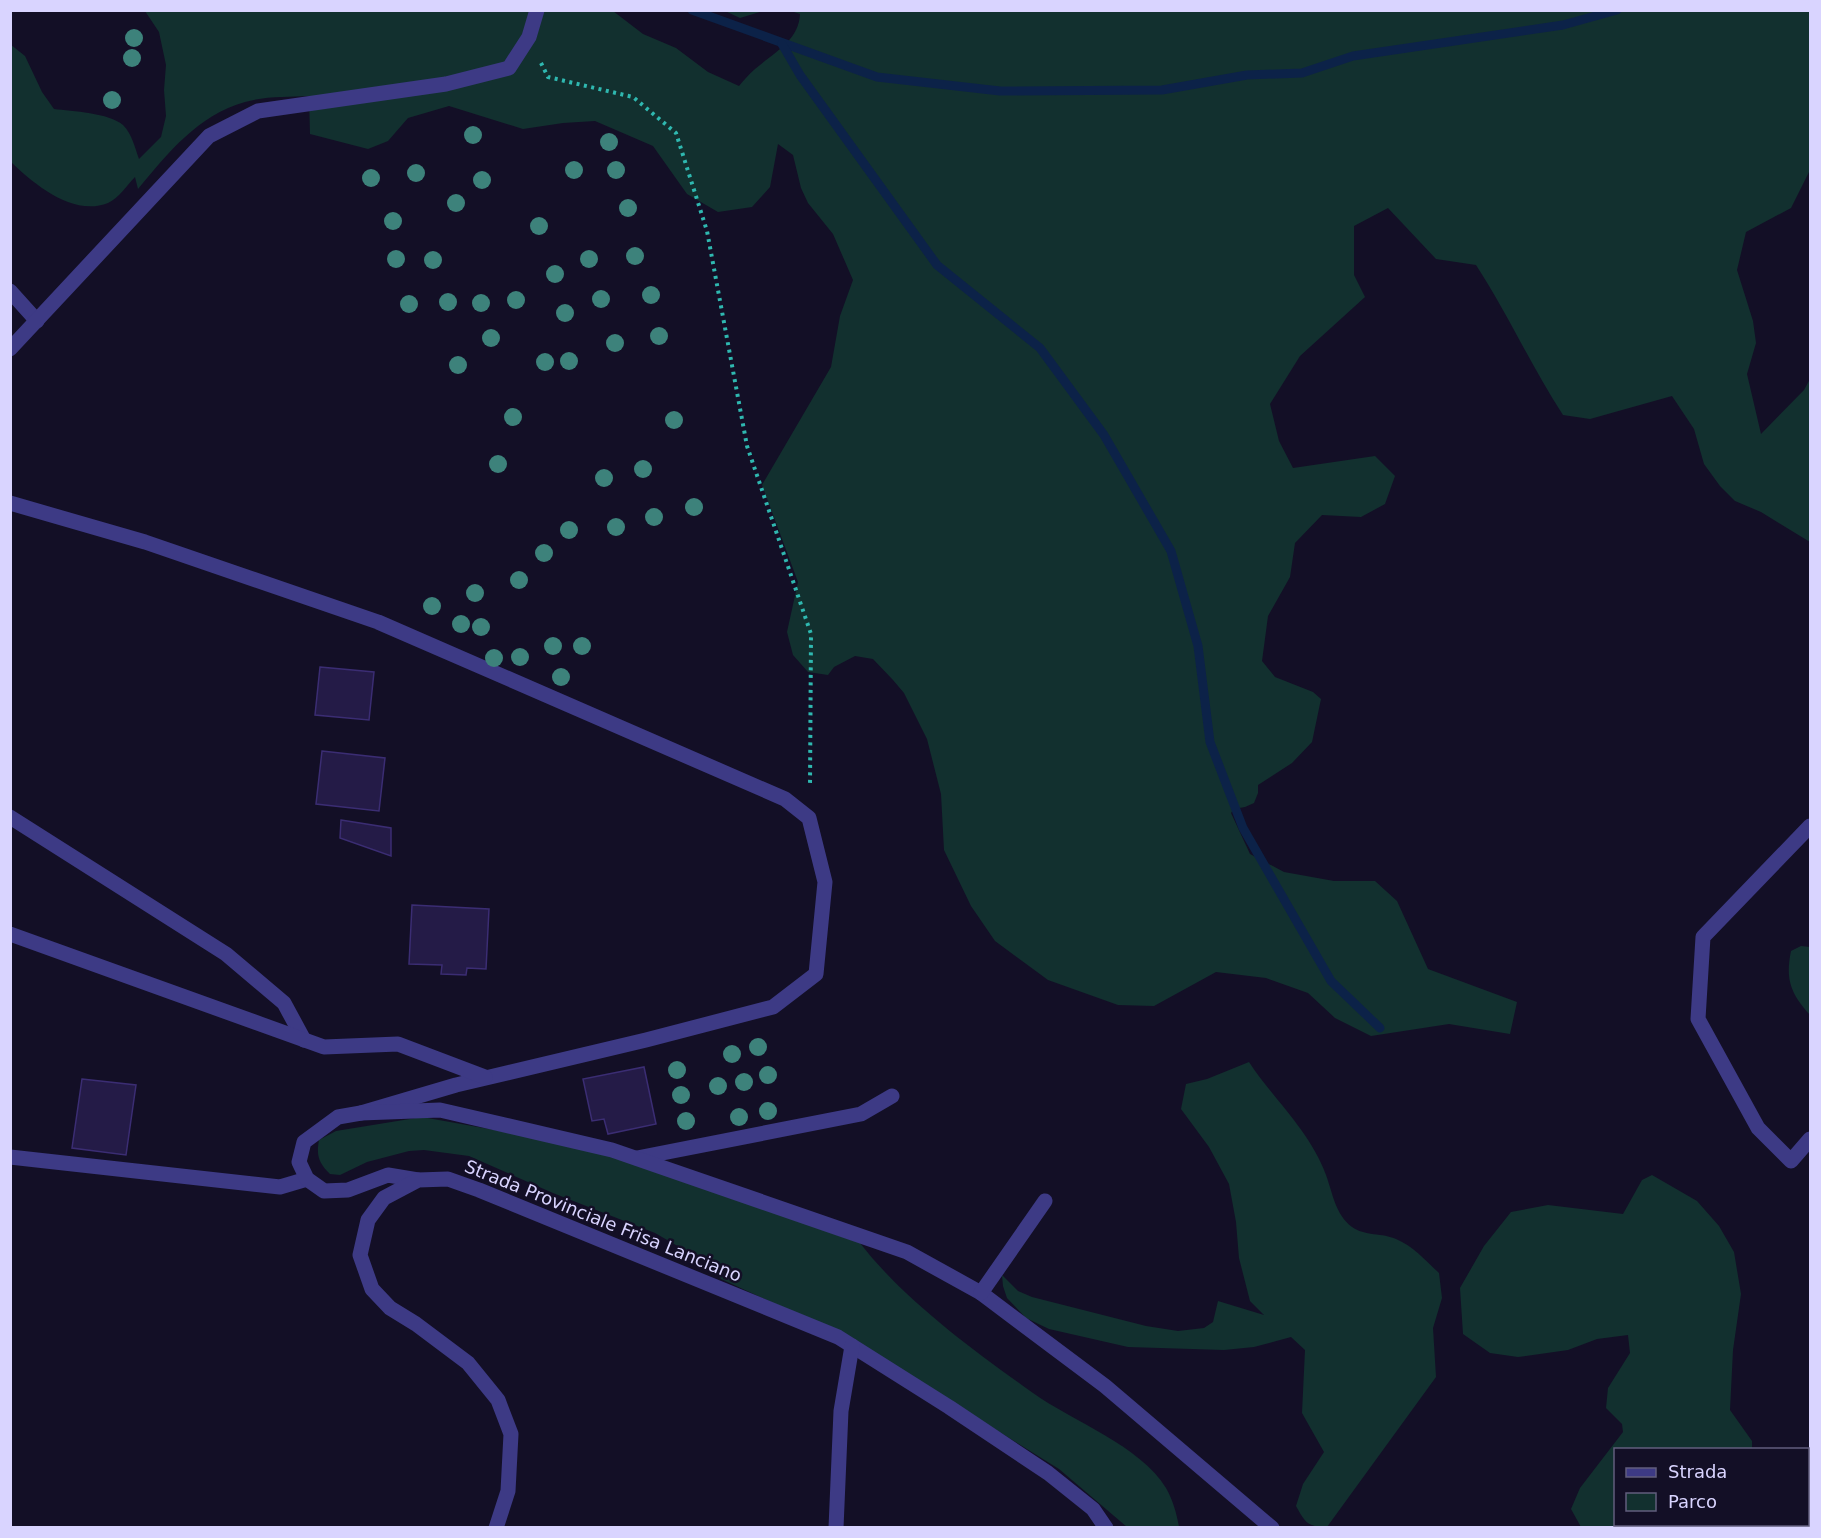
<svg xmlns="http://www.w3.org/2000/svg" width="1821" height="1538" viewBox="0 0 1821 1538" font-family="'DejaVu Sans',sans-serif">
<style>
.green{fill:#12302f}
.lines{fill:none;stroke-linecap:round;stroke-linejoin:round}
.stream{stroke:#0c2248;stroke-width:9}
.building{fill:#241b47;stroke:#3b2d73;stroke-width:1.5}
.path{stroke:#2fb8b0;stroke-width:4;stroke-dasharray:3 4.5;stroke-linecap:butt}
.minor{stroke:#3d3a85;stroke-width:15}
.tree{fill:#3d827b}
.labels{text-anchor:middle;stroke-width:5;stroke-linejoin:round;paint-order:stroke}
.street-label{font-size:18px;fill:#d9d4ff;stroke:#130f26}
</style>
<rect width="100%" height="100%" fill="#130f26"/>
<g class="green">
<path d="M145,11H613L643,34L676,48L708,72L739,86C744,80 749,74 755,69C773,53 799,41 800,14L791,11H1810V170L1791,208L1746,232L1737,270L1753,321L1756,343L1747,374L1761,434L1804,390L1810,379V542L1761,512L1735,501L1720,486L1704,464L1694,429L1672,396L1590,419L1563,415C1531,366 1508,314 1476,265L1436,259L1388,208L1354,226V275L1365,297L1300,356L1270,404L1279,441L1293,468L1375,456L1395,476L1385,504L1361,517L1322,515L1295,543L1290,577L1268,616L1262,661L1275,677L1313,692L1321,699L1312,742L1292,763L1258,785V793L1254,803L1245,807L1234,809L1231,813L1250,854L1284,872L1334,881H1375L1397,901L1428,969L1517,1002L1510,1034L1449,1024L1371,1036L1335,1018L1308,993L1266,978L1216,972L1154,1006L1118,1005L1048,980L995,941L971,906L944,850L941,794L927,739L904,693L893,680L873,659L855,656L834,667L828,675L808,672L793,655L787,632L798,582L762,485L831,367L840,316L853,280L833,234L808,203L801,188L793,155L778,144L770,187L752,207L718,212L687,194L653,146L595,121L563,123L523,129L449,106L408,118L388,141L368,149L310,134L309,96C288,97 266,96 245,102C198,115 168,153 138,189L135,177C127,185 119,198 108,203C73,217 34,184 11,162L10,44L25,56L42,92L54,109C72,111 109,113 123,125C132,134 135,148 139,159L161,137L166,116L164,90L166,65L159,32Z"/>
<polygon points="725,11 763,11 740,18"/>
<path d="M1801,946L1810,947V1015C1791,994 1785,980 1791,951Z"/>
<path d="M1249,1062C1274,1100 1310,1131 1326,1175C1333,1194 1335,1214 1352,1227C1364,1236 1383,1233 1396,1239C1413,1246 1426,1261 1439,1273L1442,1298L1433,1328L1436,1377L1327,1527C1307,1527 1305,1522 1296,1506L1303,1484L1324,1452L1302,1413L1305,1350L1291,1337L1254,1347L1224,1350L1128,1347L1049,1329L1026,1318L1007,1298L1003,1286L1002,1275L1018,1291L1032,1297L1146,1326L1178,1331L1204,1328L1213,1322L1218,1301L1264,1315L1250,1301L1239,1258L1236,1222L1229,1184L1209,1147L1181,1109L1186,1084L1207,1079Z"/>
<path d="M422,1117L511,1133L618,1158L860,1243C904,1300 974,1351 1033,1393C1072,1421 1141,1446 1166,1488C1173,1500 1177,1515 1179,1527H1127L1059,1469L932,1390L832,1330L721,1279L709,1264L655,1233L553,1193L469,1156L424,1150L409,1151L367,1162L340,1175L330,1174C319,1163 316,1156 319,1140L336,1131Z"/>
<polygon points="1652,1175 1697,1201 1719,1226 1734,1252 1741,1294 1733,1350 1730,1410 1752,1441 1752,1449 1616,1450 1616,1524 1647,1525 1640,1528 1581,1527 1571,1509 1580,1488 1623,1432 1622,1424 1606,1408 1608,1388 1630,1353 1628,1335 1597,1339 1568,1350 1518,1357 1490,1353 1463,1334 1460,1288 1484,1246 1511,1212 1548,1205 1623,1214 1642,1180"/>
</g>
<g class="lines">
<g class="stream">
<polyline points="692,10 877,77 1000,91 1162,90 1247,75 1302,73 1353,56 1563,25 1617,10"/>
<polyline points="782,44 800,75 937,265 1040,348 1104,435 1171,551 1198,646 1210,742 1243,828 1331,981 1380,1028"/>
</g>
</g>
<g class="building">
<polygon points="320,667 374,672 369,720 315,715"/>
<polygon points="322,751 385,758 379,811 316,804"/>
<polygon points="341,820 391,828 391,856 340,838"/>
<polygon points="412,905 489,909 486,969 467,968 466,975 441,974 442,965 409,964"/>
<polygon points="644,1067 656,1124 608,1134 604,1119 592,1121 583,1079"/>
<polygon points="82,1079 136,1085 126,1155 72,1148"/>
</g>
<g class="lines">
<polyline class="path" points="541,63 548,77 633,97 676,133 707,231 747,446 811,634 810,787"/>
<g class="minor">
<polyline points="10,291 37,321"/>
<polyline points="10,349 209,136 258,111 446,84 509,68 529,37 537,10"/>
<polyline points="10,503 145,542 378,622 785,799 809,818 825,882 816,974 773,1007 646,1040 456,1085 361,1113"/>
<polyline points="10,817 226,954 284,1003 304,1040"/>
<polyline points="1810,826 1703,937 1698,1019 1758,1128 1791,1161 1810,1139"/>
<polyline points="10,934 324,1047 398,1044 485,1077"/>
<polyline points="10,1157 280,1187 307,1179"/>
<polyline points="637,1158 861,1114 892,1096"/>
<polyline points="418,1180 388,1175 348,1190 324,1191 307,1179 299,1162 304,1142 338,1117 361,1113 440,1110 612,1150 907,1252 981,1293 1105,1386 1272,1528"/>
<polyline points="981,1293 1045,1201"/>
<polyline points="496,1528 508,1491 511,1434 498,1400 468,1363 416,1324 390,1308 372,1289 360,1255 368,1220 384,1198 418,1180 448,1179 479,1190 838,1337 949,1407 1048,1473 1093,1509 1106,1528"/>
<polyline points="836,1528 841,1411 852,1346"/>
</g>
</g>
<g class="tree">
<circle cx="134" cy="38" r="9"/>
<circle cx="132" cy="58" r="9"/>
<circle cx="112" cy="100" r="9"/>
<circle cx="473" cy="135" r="9"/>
<circle cx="609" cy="142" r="9"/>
<circle cx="574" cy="170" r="9"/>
<circle cx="616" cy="170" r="9"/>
<circle cx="416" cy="173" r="9"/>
<circle cx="371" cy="178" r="9"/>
<circle cx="482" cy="180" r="9"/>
<circle cx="456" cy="203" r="9"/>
<circle cx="628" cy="208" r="9"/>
<circle cx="393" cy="221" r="9"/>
<circle cx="539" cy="226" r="9"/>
<circle cx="635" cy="256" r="9"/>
<circle cx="396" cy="259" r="9"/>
<circle cx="589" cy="259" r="9"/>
<circle cx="433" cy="260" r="9"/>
<circle cx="555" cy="274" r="9"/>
<circle cx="651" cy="295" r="9"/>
<circle cx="601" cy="299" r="9"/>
<circle cx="516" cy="300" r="9"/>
<circle cx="448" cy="302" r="9"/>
<circle cx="481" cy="303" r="9"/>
<circle cx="409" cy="304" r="9"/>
<circle cx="565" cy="313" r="9"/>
<circle cx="659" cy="336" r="9"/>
<circle cx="491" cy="338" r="9"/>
<circle cx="615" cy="343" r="9"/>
<circle cx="569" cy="361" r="9"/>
<circle cx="545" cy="362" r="9"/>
<circle cx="458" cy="365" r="9"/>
<circle cx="513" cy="417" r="9"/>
<circle cx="674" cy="420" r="9"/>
<circle cx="498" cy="464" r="9"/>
<circle cx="643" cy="469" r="9"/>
<circle cx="604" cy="478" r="9"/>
<circle cx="694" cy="507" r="9"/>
<circle cx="654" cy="517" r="9"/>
<circle cx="616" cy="527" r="9"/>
<circle cx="569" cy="530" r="9"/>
<circle cx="544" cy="553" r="9"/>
<circle cx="519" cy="580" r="9"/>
<circle cx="475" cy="593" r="9"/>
<circle cx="432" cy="606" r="9"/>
<circle cx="461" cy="624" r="9"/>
<circle cx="481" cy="627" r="9"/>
<circle cx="553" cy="646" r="9"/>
<circle cx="582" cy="646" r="9"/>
<circle cx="520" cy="657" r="9"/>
<circle cx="494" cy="658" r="9"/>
<circle cx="561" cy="677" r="9"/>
<circle cx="758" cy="1047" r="9"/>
<circle cx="732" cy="1054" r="9"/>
<circle cx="677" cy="1070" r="9"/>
<circle cx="768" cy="1075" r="9"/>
<circle cx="744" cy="1082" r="9"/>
<circle cx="718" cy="1086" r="9"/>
<circle cx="681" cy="1095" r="9"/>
<circle cx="768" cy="1111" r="9"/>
<circle cx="739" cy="1117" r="9"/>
<circle cx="686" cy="1121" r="9"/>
</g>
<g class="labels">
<g class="street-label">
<text transform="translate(603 1221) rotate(22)" y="6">Strada Provinciale Frisa Lanciano</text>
</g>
</g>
<rect width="1821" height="1538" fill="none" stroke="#d9d4ff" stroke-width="24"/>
<rect x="1614" y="1448" width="195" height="78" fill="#130f26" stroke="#625e7d" stroke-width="1.5"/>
<rect x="1626" y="1468" width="30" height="9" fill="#3d3a85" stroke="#625e7d" stroke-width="1.5"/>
<text x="1668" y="1478" font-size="18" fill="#d9d4ff">Strada</text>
<rect x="1626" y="1493" width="30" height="18" fill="#12302f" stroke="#625e7d" stroke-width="1.5"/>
<text x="1668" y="1508" font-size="18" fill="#d9d4ff">Parco</text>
</svg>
